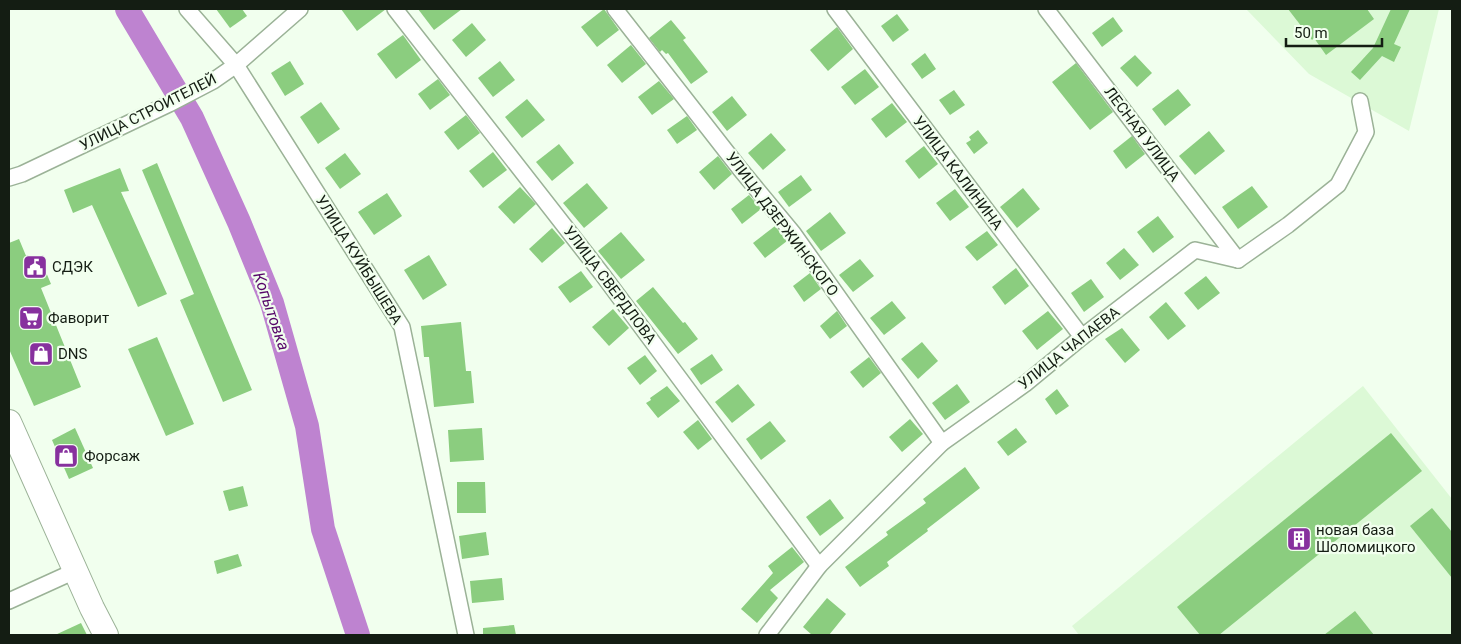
<svg xmlns="http://www.w3.org/2000/svg" width="1461" height="644" viewBox="0 0 1461 644" font-family="Roboto,sans-serif">
<style>
.built{fill:#dcf9d6}
.lines{fill:none;stroke-linecap:round;stroke-linejoin:round}
.river{stroke:#be83d0;stroke-width:24}
.building{fill:#8bcd7f}
.minor-casing{stroke:#9bb297;stroke-width:18}
.primary-casing{stroke:#9bb297;stroke-width:26}
.minor{stroke:#fff;stroke-width:15}
.primary{stroke:#fff;stroke-width:24}
.labels{text-anchor:middle;stroke-width:4.5;stroke-linejoin:round;paint-order:stroke}
.street-label{font-size:15px;fill:#141d13;stroke:#f1ffee}
.poi-label{font-size:15px;fill:#141d13;stroke:#f1ffee;text-anchor:start}
.water-label{font-size:16px;font-style:italic;fill:#560669;stroke:#f1ffee}
</style>
<rect width="100%" height="100%" fill="#f1ffee"/>
<g class="built">
<polygon points="1246,9 1439,9 1409,131 1309,74"/>
<polygon points="1363,386 1452,499 1452,635 1079,635 1072,626"/>
</g>
<g class="lines">
<polyline class="river" points="127,9 192,118 239,222 272,303 307,426 323,529 358,635"/>
</g>
<g class="building">
<polygon points="216,9 242,9 247,16 230,28"/>
<polygon points="341,9 386,9 357,31"/>
<polygon points="418,9 462,9 434,30"/>
<polygon points="604,9 619,30 597,47 581,27"/>
<polygon points="1288,9 1367,9 1374,19 1326,55 1314,38 1312,40"/>
<polygon points="1391,9 1410,9 1394,44 1401,47 1394,62 1382,56 1360,80 1351,72 1373,48"/>
<polygon points="897,14 909,30 893,42 881,26"/>
<polygon points="1113,17 1123,31 1102,47 1092,33"/>
<polygon points="671,20 686,38 683,40 708,72 691,84 668,53 666,54 662,50 660,52 649,38"/>
<polygon points="472,23 486,40 466,57 452,40"/>
<polygon points="837,27 853,49 828,71 810,50"/>
<polygon points="403,35 421,60 396,79 377,54"/>
<polygon points="631,45 646,64 622,83 607,65"/>
<polygon points="925,53 936,69 922,79 911,64"/>
<polygon points="1135,55 1152,73 1137,87 1120,68"/>
<polygon points="290,61 304,84 285,96 271,73"/>
<polygon points="500,61 515,80 493,97 478,78"/>
<polygon points="1076,63 1113,112 1090,130 1052,82"/>
<polygon points="865,69 879,87 855,105 841,87"/>
<polygon points="438,79 450,95 430,110 418,94"/>
<polygon points="659,81 674,99 652,115 638,97"/>
<polygon points="1178,89 1191,105 1165,126 1152,109"/>
<polygon points="954,90 965,105 950,115 939,100"/>
<polygon points="732,96 747,115 727,131 712,112"/>
<polygon points="527,99 545,120 522,138 505,117"/>
<polygon points="321,102 340,129 318,144 300,117"/>
<polygon points="892,103 907,122 886,138 871,119"/>
<polygon points="466,115 480,133 458,150 444,132"/>
<polygon points="687,116 697,130 677,144 667,130"/>
<polygon points="978,130 988,143 974,154 966,143 971,140 969,137"/>
<polygon points="1209,131 1225,151 1195,175 1179,156"/>
<polygon points="771,133 786,150 763,170 748,153"/>
<polygon points="1132,136 1145,154 1126,169 1113,151"/>
<polygon points="559,144 574,163 552,181 536,162"/>
<polygon points="924,146 938,164 919,179 905,161"/>
<polygon points="493,152 507,170 483,188 469,171"/>
<polygon points="345,153 361,174 340,189 325,168"/>
<polygon points="718,156 732,174 714,190 699,172"/>
<polygon points="157,163 252,390 223,402 180,300 194,294 142,170"/>
<polygon points="120,168 129,191 121,192 167,294 138,307 92,205 73,213 64,190"/>
<polygon points="801,175 812,190 789,207 778,192"/>
<polygon points="587,183 608,208 584,228 563,203"/>
<polygon points="1252,186 1268,207 1238,229 1222,207"/>
<polygon points="520,187 536,204 514,224 498,207"/>
<polygon points="1023,188 1040,209 1017,228 1000,207"/>
<polygon points="955,189 969,207 950,221 936,203"/>
<polygon points="387,193 402,216 374,235 358,212"/>
<polygon points="749,195 761,209 742,224 731,209"/>
<polygon points="830,212 846,233 821,251 806,231"/>
<polygon points="1158,216 1174,237 1153,253 1137,232"/>
<polygon points="775,226 787,241 765,258 753,243"/>
<polygon points="552,228 565,243 542,263 529,249"/>
<polygon points="987,231 998,245 977,261 965,247"/>
<polygon points="621,232 645,260 621,279 598,251"/>
<polygon points="19,239 29,263 40,258 51,284 41,288 81,387 34,406 9,349 9,243"/>
<polygon points="1124,248 1139,265 1120,280 1106,263"/>
<polygon points="429,255 447,285 423,300 404,270"/>
<polygon points="860,259 874,276 853,292 839,275"/>
<polygon points="1016,268 1029,286 1005,305 992,287"/>
<polygon points="581,271 593,287 570,303 558,287"/>
<polygon points="810,273 821,289 804,302 793,286"/>
<polygon points="1206,276 1220,293 1198,310 1184,293"/>
<polygon points="1091,279 1104,297 1084,312 1071,293"/>
<polygon points="653,287 683,323 685,322 698,339 678,354 636,301"/>
<polygon points="892,301 906,318 884,335 870,318"/>
<polygon points="1166,302 1186,326 1168,340 1149,317"/>
<polygon points="613,309 629,328 609,346 592,327"/>
<polygon points="837,311 847,326 830,339 820,326"/>
<polygon points="1048,311 1063,329 1037,350 1022,331"/>
<polygon points="461,322 466,371 471,371 474,403 434,407 429,357 424,357 421,326"/>
<polygon points="1122,328 1140,350 1125,363 1105,339"/>
<polygon points="157,337 194,424 166,436 128,349"/>
<polygon points="922,342 938,361 918,379 901,359"/>
<polygon points="712,354 723,370 701,385 690,369"/>
<polygon points="645,355 657,371 640,385 627,368"/>
<polygon points="869,357 881,373 863,388 850,372"/>
<polygon points="738,384 755,405 732,423 715,402"/>
<polygon points="957,384 970,402 945,420 932,403"/>
<polygon points="667,386 680,401 658,418 646,403 651,400 650,398"/>
<polygon points="1057,389 1069,406 1056,415 1045,399"/>
<polygon points="910,419 923,434 902,452 889,437"/>
<polygon points="698,420 712,439 698,450 683,432"/>
<polygon points="770,421 786,441 761,460 746,439"/>
<polygon points="75,428 93,468 69,479 52,440"/>
<polygon points="482,428 484,460 450,462 448,430"/>
<polygon points="1016,428 1027,442 1008,456 997,442"/>
<polygon points="1391,433 1422,471 1219,635 1200,635 1177,607"/>
<polygon points="965,467 980,488 927,529 928,531 887,562 889,566 860,587 845,567 888,535 886,532 926,503 923,499"/>
<polygon points="457,482 485,482 486,513 457,513"/>
<polygon points="243,486 248,506 229,511 223,491"/>
<polygon points="830,499 844,518 820,536 806,517"/>
<polygon points="1432,508 1452,532 1452,578 1410,526"/>
<polygon points="486,532 489,555 462,559 459,536"/>
<polygon points="792,547 804,562 770,590 778,598 757,623 741,609 773,573 768,566"/>
<polygon points="238,554 242,566 217,574 214,561"/>
<polygon points="502,578 504,600 472,603 470,581"/>
<polygon points="827,598 846,614 829,635 812,635 803,627"/>
<polygon points="1355,611 1374,635 1324,635"/>
<polygon points="81,623 87,635 55,635"/>
<polygon points="514,625 516,635 483,635 483,628"/>
</g>
<g class="lines">
<defs>
<g id="minor">
<polyline points="187,9 236,65 402,327 466,635"/>
<polyline points="395,9 602,274 819,566"/>
<polyline points="615,9 740,169 793,233 942,443"/>
<polyline points="835,9 1082,337"/>
<polyline points="1046,9 1238,260"/>
<polyline points="9,178 22,174 169,104 213,81 236,65 300,9"/>
<polyline points="9,601 75,571"/>
<polyline points="767,635 819,566 942,443 1025,384 1082,337 1195,250 1238,260 1288,225 1338,185 1366,132 1360,101"/>
</g>
<polyline id="primary" points="9,422 92,608 106,635"/>
</defs>
<use href="#minor" class="minor-casing"/>
<use href="#primary" class="primary-casing"/>
<use href="#minor" class="minor"/>
<use href="#primary" class="primary"/>
</g>
<defs>
<symbol id="civic-square" viewBox="-11 -11 22 22"><rect x="-9" y="-9" width="18" height="18" rx="4" fill="#87319e" stroke="#f1ffee"/><path d="M-.6-6.5H3V-4.5H.6V-3L4-1V1h2V6H-6V1h2V-1L-.6-3ZM-1.2 2.5V6h2.4V2.5Z" fill="#fff"/></symbol>
<symbol id="supermarket-square" viewBox="-11 -11 22 22"><rect x="-9" y="-9" width="18" height="18" rx="4" fill="#87319e" stroke="#f1ffee"/><path d="M-6-5.5h2.5l.6 2H6L4.5 2H-2.5L-4.4-4H-6ZM-1.5 3.2a1.3 1.3 0 1 0 .1 0ZM3 3.2a1.3 1.3 0 1 0 .1 0Z" fill="#fff"/></symbol>
<symbol id="shop-square" viewBox="-11 -11 22 22"><rect x="-9" y="-9" width="18" height="18" rx="4" fill="#87319e" stroke="#f1ffee"/><path d="M-5-2.5h2.3a2.7 3.5 0 0 1 5.4 0H5L5.5 6h-11ZM-1.5-2.5h3a1.5 2.3 0 0 0-3 0Z" fill="#fff"/></symbol>
<symbol id="building-square" viewBox="-11 -11 22 22"><rect x="-9" y="-9" width="18" height="18" rx="4" fill="#87319e" stroke="#f1ffee"/><path d="M-4-6H4V6H1V3H-1V6H-4ZM-2.5-4.3h1.7v1.8h-1.7ZM.8-4.3h1.7v1.8H.8ZM-2.5-1h1.7V.8h-1.7ZM.8-1h1.7V.8H.8Z" fill="#fff"/></symbol>
</defs>
<g fill-rule="evenodd">
<use href="#civic-square" x="21" y="253" width="28" height="28"/>
<use href="#supermarket-square" x="17" y="304" width="28" height="28"/>
<use href="#shop-square" x="27" y="340" width="28" height="28"/>
<use href="#shop-square" x="52" y="442" width="28" height="28"/>
<use href="#building-square" x="1285" y="525" width="28" height="28"/>
</g>
<g class="labels">
<g class="street-label">
<text transform="translate(148 112) rotate(-27)" y="5">УЛИЦА СТРОИТЕЛЕЙ</text>
<text transform="translate(1142 134) rotate(53)" y="5">ЛЕСНАЯ УЛИЦА</text>
<text transform="translate(958 173) rotate(53)" y="5">УЛИЦА КАЛИНИНА</text>
<text transform="translate(782 224) rotate(53)" y="5">УЛИЦА ДЗЕРЖИНСКОГО</text>
<text transform="translate(359 260) rotate(58)" y="5">УЛИЦА КУЙБЫШЕВА</text>
<text transform="translate(610 285) rotate(53)" y="5">УЛИЦА СВЕРДЛОВА</text>
<text transform="translate(1069 348) rotate(-38)" y="5">УЛИЦА ЧАПАЕВА</text>
</g>
<g class="poi-label">
<text x="52" y="272">СДЭК</text>
<text x="48" y="323">Фаворит</text>
<text x="58" y="359">DNS</text>
<text x="84" y="461">Форсаж</text>
<text x="1316" y="535">новая база<tspan x="1316" dy="17">Шоломицкого</tspan></text>
</g>
<g class="water-label">
<text transform="translate(272 311) rotate(71)" y="6">Копытовка</text>
</g>
</g>
<rect width="1461" height="644" fill="none" stroke="#141d13" stroke-width="20"/>
<path d="M1286 38v8h96v-8" fill="none" stroke="#141d13" stroke-width="2.5"/>
<text x="1294" y="38" font-size="15" fill="#141d13" stroke="#f1ffee" stroke-width="4" paint-order="stroke">50 m</text>
</svg>
